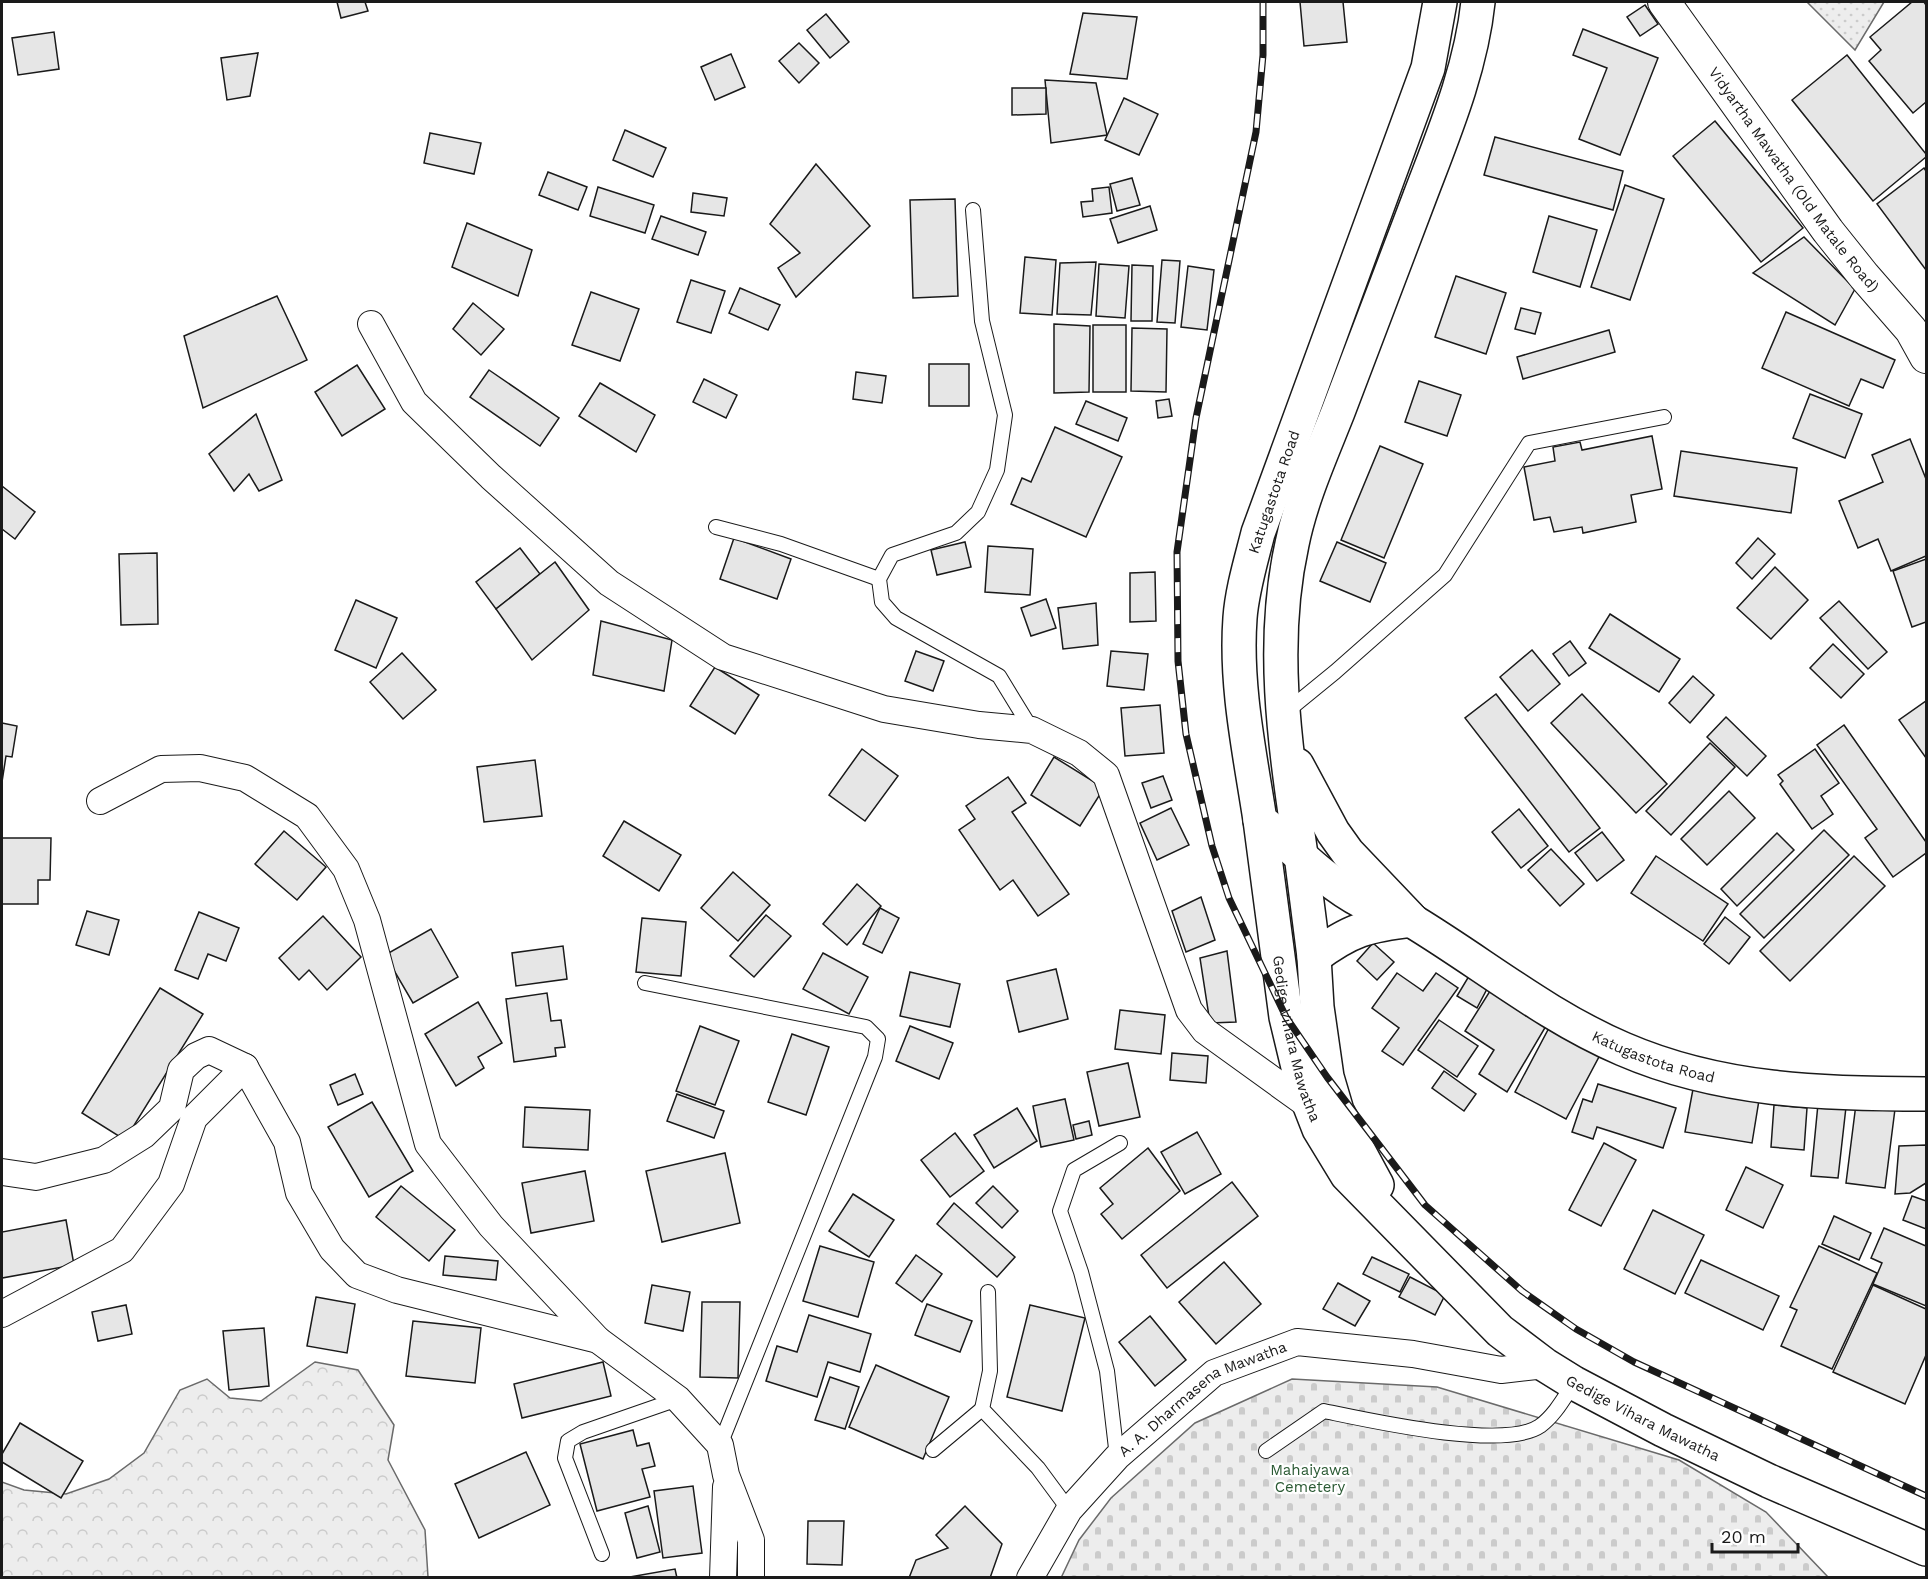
<svg xmlns="http://www.w3.org/2000/svg" width="1928" height="1579" viewBox="0 0 1928 1579" font-family="'Work Sans',sans-serif">
<style>
.grass{fill:url(#grass-dots);stroke:#6a6a6a;stroke-width:1.5}
.forest{fill:url(#forest-crowns);stroke:#6a6a6a;stroke-width:1.5}
.cemetery{fill:url(#cemetery-stones);stroke:#6a6a6a;stroke-width:1.5}
.building{fill:#e6e6e6;stroke:#1a1a1a;stroke-width:1.5}
.lines{fill:none;stroke-linecap:round;stroke-linejoin:round}
.service-casing{stroke:#1a1a1a;stroke-width:16}
.minor-casing{stroke:#1a1a1a;stroke-width:28}
.tertiary-casing{stroke:#1a1a1a;stroke-width:34}
.primary-casing{stroke:#1a1a1a;stroke-width:36}
.trunk-casing{stroke:#1a1a1a;stroke-width:36}
.service{stroke:#fff;stroke-width:14}
.minor{stroke:#fff;stroke-width:26}
.tertiary{stroke:#fff;stroke-width:32}
.primary{stroke:#fff;stroke-width:33}
.trunk{stroke:#fff;stroke-width:33}
.rail-casing{stroke:#1a1a1a;stroke-width:7}
.rail{stroke:#fff;stroke-width:4.5;stroke-dasharray:14;stroke-linecap:butt}
.labels{text-anchor:middle;stroke-width:4.5;stroke-linejoin:round;paint-order:stroke}
.street-label{font-size:15px;fill:#1a1a1a;stroke:#fff}
.park-label{font-size:15px;fill:#2b5a34;stroke:#fff}
</style>
<defs>
<pattern id="grass-dots" width="8" height="8" patternUnits="userSpaceOnUse" patternTransform="scale(1.5)"><rect width="8" height="8" fill="#ededed"/><path d="M2 2h.1M6 6h.1" fill="none" stroke="#cbcbcb" stroke-width="1.8" stroke-linecap="round"/></pattern>
<pattern id="forest-crowns" width="20" height="18" patternUnits="userSpaceOnUse" patternTransform="scale(1.5)"><rect width="20" height="18" fill="#ededed"/><path d="M2 6a3 3 0 1 1 6 0M12 15a3 3 0 1 1 6 0" fill="none" stroke="#cbcbcb"/></pattern>
<pattern id="cemetery-stones" width="16" height="16" patternUnits="userSpaceOnUse" patternTransform="scale(1.5)"><rect width="16" height="16" fill="#ededed"/><path d="M2 7V4a2 2 0 0 1 4 0v3zM10 15v-3a2 2 0 0 1 4 0v3z" fill="#cbcbcb"/></pattern>
</defs>
<rect width="100%" height="100%" fill="#fff"/>
<polygon class="grass" points="1807,2 1884,2 1855,50"/>
<polygon class="forest" points="315,1362 358,1370 394,1425 388,1460 425,1530 428,1577 2,1577 2,1482 24,1490 66,1494 109,1479 144,1453 180,1390 207,1379 230,1398 261,1401"/>
<polygon class="cemetery" points="1292,1379 1437,1387 1679,1460 1766,1512 1828,1577 1061,1578 1079,1540 1111,1498 1195,1423"/>
<g class="building">
<polygon points="337,2 365,2 368,11 341,18"/>
<polygon points="1300,2 1343,2 1347,42 1304,46"/>
<polygon points="1912,2 1924,2 1926,5 1926,102 1913,113 1869,61 1881,50 1870,37"/>
<polygon points="1645,5 1658,24 1640,36 1627,17"/>
<polygon points="1083,13 1137,17 1127,79 1070,74"/>
<polygon points="826,14 849,42 830,58 807,30"/>
<polygon points="1583,29 1658,58 1620,155 1579,139 1607,68 1573,55"/>
<polygon points="54,32 59,69 18,75 12,38"/>
<polygon points="799,43 819,63 799,83 779,61"/>
<polygon points="258,53 250,96 227,100 221,58"/>
<polygon points="731,54 745,87 715,100 701,67"/>
<polygon points="1847,55 1926,154 1926,157 1873,201 1792,100"/>
<polygon points="1045,80 1096,83 1107,135 1051,143"/>
<polygon points="1012,88 1046,88 1046,114 1012,115"/>
<polygon points="1124,98 1158,114 1139,155 1105,140"/>
<polygon points="1715,121 1803,228 1761,262 1673,156"/>
<polygon points="625,130 666,148 653,177 613,160"/>
<polygon points="430,133 481,143 474,174 424,163"/>
<polygon points="1495,137 1623,171 1613,210 1484,175"/>
<polygon points="816,164 870,226 796,297 778,268 800,253 770,224"/>
<polygon points="1924,168 1926,171 1926,270 1877,204"/>
<polygon points="548,172 587,187 578,210 539,195"/>
<polygon points="1132,178 1140,205 1117,211 1110,184"/>
<polygon points="1625,185 1664,199 1630,300 1591,287"/>
<polygon points="598,187 654,205 645,233 590,216"/>
<polygon points="1109,187 1112,213 1083,217 1081,202 1093,201 1092,189"/>
<polygon points="693,193 727,198 724,216 691,212"/>
<polygon points="955,199 958,296 913,298 910,200"/>
<polygon points="1150,206 1157,230 1118,243 1110,219"/>
<polygon points="661,216 706,232 698,255 652,239"/>
<polygon points="1549,216 1597,230 1580,287 1533,272"/>
<polygon points="467,223 532,250 518,296 452,267"/>
<polygon points="1804,237 1855,289 1835,325 1753,273"/>
<polygon points="1025,257 1056,260 1052,315 1020,313"/>
<polygon points="1162,260 1180,261 1175,323 1157,322"/>
<polygon points="1096,262 1091,315 1057,314 1060,263"/>
<polygon points="1099,264 1129,266 1125,318 1096,316"/>
<polygon points="1132,265 1153,266 1152,321 1131,321"/>
<polygon points="1188,266 1214,270 1207,330 1181,327"/>
<polygon points="1456,276 1506,293 1486,354 1435,337"/>
<polygon points="691,280 725,291 711,333 677,322"/>
<polygon points="740,288 780,305 768,330 729,313"/>
<polygon points="591,292 639,309 620,361 572,345"/>
<polygon points="277,296 307,360 203,408 184,336"/>
<polygon points="473,303 504,329 481,355 453,329"/>
<polygon points="1521,308 1541,313 1535,334 1515,329"/>
<polygon points="1786,312 1895,360 1883,388 1861,379 1849,406 1762,368"/>
<polygon points="1054,324 1090,326 1089,392 1054,393"/>
<rect x="1093" y="325" width="33" height="67"/>
<polygon points="1132,328 1167,329 1166,392 1131,391"/>
<polygon points="1609,330 1615,352 1523,379 1517,357"/>
<rect x="929" y="364" width="40" height="42"/>
<polygon points="357,365 385,409 342,436 315,392"/>
<polygon points="489,370 559,418 540,446 470,397"/>
<polygon points="856,372 886,376 882,403 853,399"/>
<polygon points="704,379 737,395 726,418 693,402"/>
<polygon points="1419,381 1461,395 1447,436 1405,422"/>
<polygon points="600,383 655,415 636,452 579,416"/>
<polygon points="1810,394 1862,414 1845,458 1793,438"/>
<polygon points="1169,399 1172,416 1158,418 1156,401"/>
<polygon points="1086,401 1127,418 1118,441 1076,424"/>
<polygon points="256,414 282,480 259,491 249,474 234,491 209,454"/>
<polygon points="1055,427 1122,457 1086,537 1011,504 1022,478 1031,482"/>
<polygon points="1652,436 1662,489 1631,495 1636,522 1583,533 1582,527 1554,532 1550,517 1534,520 1524,467 1555,461 1553,447 1580,442 1582,450"/>
<polygon points="1910,439 1926,479 1926,556 1891,571 1878,539 1858,548 1839,501 1883,482 1872,455"/>
<polygon points="1380,446 1423,464 1384,558 1341,540"/>
<polygon points="1681,451 1797,468 1791,513 1674,496"/>
<polygon points="2,486 35,512 15,539 2,529"/>
<polygon points="734,538 791,559 777,599 720,579"/>
<polygon points="1758,538 1775,554 1752,579 1736,563"/>
<polygon points="965,542 971,567 937,575 931,550"/>
<polygon points="1337,542 1386,563 1370,602 1320,581"/>
<polygon points="988,546 1033,549 1030,595 985,592"/>
<polygon points="520,548 540,574 496,609 476,582"/>
<polygon points="157,553 158,624 121,625 119,554"/>
<polygon points="1926,559 1926,622 1912,627 1893,571"/>
<polygon points="555,562 589,610 532,660 496,609"/>
<polygon points="1775,567 1808,600 1771,639 1737,608"/>
<polygon points="1155,572 1156,621 1130,622 1130,573"/>
<polygon points="1046,599 1056,628 1031,636 1021,608"/>
<polygon points="356,600 397,618 376,668 335,650"/>
<polygon points="1839,601 1887,652 1868,669 1820,618"/>
<polygon points="1096,603 1098,645 1063,649 1058,608"/>
<polygon points="1610,614 1680,659 1659,692 1589,648"/>
<polygon points="601,621 672,640 664,691 593,675"/>
<polygon points="1570,641 1586,663 1569,676 1553,654"/>
<polygon points="1833,644 1864,674 1841,698 1810,668"/>
<polygon points="1532,650 1560,684 1528,711 1500,677"/>
<polygon points="916,651 944,661 933,691 905,681"/>
<polygon points="1111,651 1148,654 1144,690 1107,686"/>
<polygon points="402,653 436,690 403,719 370,682"/>
<polygon points="715,667 759,695 735,734 690,706"/>
<polygon points="1693,676 1714,695 1690,723 1669,703"/>
<polygon points="1496,694 1600,828 1569,852 1465,718"/>
<polygon points="1582,694 1667,784 1636,813 1551,723"/>
<polygon points="1926,701 1926,758 1899,720"/>
<polygon points="1160,705 1164,753 1125,756 1121,708"/>
<polygon points="1726,717 1766,756 1747,776 1707,737"/>
<polygon points="2,723 17,726 12,757 6,756 2,782"/>
<polygon points="1844,725 1926,842 1926,853 1893,877 1865,838 1877,829 1817,745"/>
<polygon points="1710,743 1735,767 1671,835 1646,811"/>
<polygon points="862,749 898,776 865,821 829,795"/>
<polygon points="1815,749 1839,783 1821,796 1833,814 1812,829 1780,784 1783,781 1778,775"/>
<polygon points="1054,757 1104,788 1080,826 1031,795"/>
<polygon points="535,760 542,816 484,822 477,767"/>
<polygon points="1163,776 1172,800 1151,808 1142,783"/>
<polygon points="1008,777 1026,803 1012,812 1069,894 1038,916 1013,880 1000,890 959,830 975,819 966,806"/>
<polygon points="1729,791 1755,818 1707,865 1681,839"/>
<polygon points="1171,808 1189,845 1157,860 1140,823"/>
<polygon points="1519,809 1548,846 1521,868 1492,832"/>
<polygon points="624,821 681,855 659,891 603,856"/>
<polygon points="1824,830 1849,855 1764,938 1740,914"/>
<polygon points="284,831 326,867 297,900 255,864"/>
<polygon points="1602,832 1624,860 1597,881 1575,853"/>
<polygon points="1777,833 1794,850 1737,906 1721,889"/>
<polygon points="2,838 51,838 50,880 38,880 38,904 2,904"/>
<polygon points="1551,849 1584,884 1560,906 1528,870"/>
<polygon points="1656,856 1728,904 1703,941 1631,893"/>
<polygon points="1854,856 1885,886 1790,981 1760,951"/>
<polygon points="733,872 770,905 738,941 701,908"/>
<polygon points="857,884 881,906 847,945 823,924"/>
<polygon points="1201,897 1215,940 1186,952 1172,911"/>
<polygon points="880,908 899,918 882,953 863,944"/>
<polygon points="87,911 119,920 109,955 76,945"/>
<polygon points="199,912 239,928 226,961 208,954 198,979 175,970"/>
<polygon points="766,915 791,936 754,977 730,956"/>
<polygon points="323,916 361,957 327,990 309,970 299,980 279,958"/>
<polygon points="1725,917 1750,937 1729,964 1704,944"/>
<polygon points="642,918 686,922 681,976 636,972"/>
<polygon points="431,929 458,977 413,1003 385,955"/>
<polygon points="1373,943 1394,962 1377,980 1357,961"/>
<polygon points="563,946 567,979 516,986 512,953"/>
<polygon points="1227,951 1236,1022 1210,1023 1200,958"/>
<polygon points="823,953 868,977 849,1014 803,989"/>
<polygon points="1056,969 1068,1019 1019,1032 1007,981"/>
<polygon points="910,972 960,984 950,1027 900,1016"/>
<polygon points="1397,973 1423,991 1436,973 1458,988 1403,1065 1382,1051 1399,1028 1372,1008"/>
<polygon points="1469,976 1488,987 1477,1008 1457,996"/>
<polygon points="160,988 203,1014 125,1140 82,1113"/>
<polygon points="1490,991 1546,1026 1507,1092 1479,1074 1494,1050 1465,1031"/>
<polygon points="547,993 551,1021 561,1020 565,1047 555,1048 556,1056 514,1062 506,999"/>
<polygon points="478,1002 502,1043 478,1057 484,1068 456,1086 425,1034"/>
<polygon points="1120,1010 1165,1015 1161,1054 1115,1049"/>
<polygon points="1439,1020 1478,1046 1457,1077 1418,1050"/>
<polygon points="700,1026 739,1041 715,1105 676,1091"/>
<polygon points="910,1026 953,1043 939,1079 896,1061"/>
<polygon points="1550,1026 1601,1053 1566,1119 1515,1092"/>
<polygon points="792,1034 829,1047 806,1115 768,1102"/>
<polygon points="1172,1053 1208,1056 1206,1083 1170,1080"/>
<polygon points="1128,1063 1140,1117 1099,1126 1087,1072"/>
<polygon points="1444,1071 1476,1094 1464,1111 1432,1088"/>
<polygon points="355,1074 363,1094 338,1105 330,1085"/>
<polygon points="1598,1084 1676,1108 1663,1148 1597,1127 1593,1139 1572,1132 1583,1099 1592,1102"/>
<polygon points="1693,1089 1759,1100 1752,1143 1685,1132"/>
<polygon points="677,1094 724,1111 714,1138 667,1121"/>
<polygon points="1065,1099 1074,1140 1041,1147 1033,1106"/>
<polygon points="372,1102 413,1171 369,1197 328,1127"/>
<polygon points="1818,1104 1846,1107 1838,1178 1811,1176"/>
<polygon points="1856,1104 1895,1109 1885,1188 1846,1183"/>
<polygon points="1774,1105 1807,1108 1804,1150 1771,1147"/>
<polygon points="525,1107 590,1110 588,1150 523,1147"/>
<polygon points="1017,1108 1037,1141 994,1168 974,1135"/>
<polygon points="1089,1121 1092,1135 1076,1139 1073,1125"/>
<polygon points="1197,1132 1221,1174 1185,1194 1161,1152"/>
<polygon points="955,1133 984,1171 950,1197 921,1160"/>
<polygon points="1604,1143 1636,1160 1601,1226 1569,1210"/>
<polygon points="1926,1145 1926,1183 1910,1193 1895,1194 1899,1146"/>
<polygon points="1148,1148 1180,1191 1122,1239 1101,1214 1113,1204 1100,1188"/>
<polygon points="725,1153 740,1223 662,1242 646,1171"/>
<polygon points="1746,1167 1783,1185 1763,1228 1726,1210"/>
<polygon points="585,1171 594,1221 531,1233 522,1183"/>
<polygon points="1232,1182 1258,1216 1167,1288 1141,1255"/>
<polygon points="401,1186 455,1230 429,1261 376,1217"/>
<polygon points="993,1186 1018,1211 1002,1228 976,1203"/>
<polygon points="853,1194 894,1220 869,1257 829,1231"/>
<polygon points="1912,1196 1926,1201 1926,1199 1926,1229 1903,1220"/>
<polygon points="954,1203 1015,1257 997,1277 937,1224"/>
<polygon points="1653,1210 1704,1235 1675,1294 1624,1269"/>
<polygon points="1834,1216 1871,1233 1859,1260 1822,1244"/>
<polygon points="66,1220 74,1265 2,1278 2,1232"/>
<polygon points="1884,1228 1926,1246 1926,1306 1873,1284 1882,1263 1871,1258"/>
<polygon points="820,1246 874,1262 858,1317 803,1301"/>
<polygon points="1819,1246 1877,1273 1832,1369 1781,1346 1797,1310 1790,1307"/>
<polygon points="916,1255 942,1274 922,1302 896,1283"/>
<polygon points="445,1256 498,1261 496,1280 443,1275"/>
<polygon points="1372,1257 1409,1274 1400,1292 1363,1274"/>
<polygon points="1701,1260 1779,1296 1763,1330 1685,1293"/>
<polygon points="1224,1262 1261,1304 1216,1344 1179,1302"/>
<polygon points="1410,1277 1445,1295 1435,1315 1399,1297"/>
<polygon points="1338,1283 1370,1301 1355,1326 1323,1309"/>
<polygon points="652,1285 690,1292 683,1331 645,1323"/>
<polygon points="1873,1285 1926,1309 1926,1355 1905,1404 1833,1372"/>
<polygon points="316,1297 355,1304 347,1353 307,1346"/>
<polygon points="702,1302 740,1302 738,1378 700,1377"/>
<polygon points="927,1304 972,1321 960,1352 915,1335"/>
<polygon points="126,1305 132,1334 98,1341 92,1312"/>
<polygon points="1030,1305 1085,1318 1062,1411 1007,1397"/>
<polygon points="809,1315 871,1334 860,1372 828,1362 817,1397 766,1381 777,1346 797,1352"/>
<polygon points="1150,1316 1186,1360 1155,1386 1119,1342"/>
<polygon points="413,1321 481,1328 475,1383 406,1376"/>
<polygon points="264,1328 269,1386 229,1390 223,1331"/>
<polygon points="603,1362 611,1396 522,1418 514,1384"/>
<polygon points="876,1365 949,1397 923,1459 849,1427"/>
<polygon points="830,1377 859,1387 845,1429 815,1420"/>
<polygon points="20,1423 83,1461 61,1498 2,1462 2,1454"/>
<polygon points="633,1430 637,1446 649,1443 655,1466 642,1469 650,1497 597,1511 580,1444"/>
<polygon points="526,1452 550,1505 479,1538 455,1484"/>
<polygon points="693,1486 702,1553 663,1558 654,1491"/>
<polygon points="648,1506 660,1552 637,1558 625,1513"/>
<polygon points="965,1506 1002,1544 990,1578 909,1578 916,1560 948,1548 936,1535"/>
<polygon points="808,1521 844,1521 842,1565 807,1564"/>
<polygon points="675,1569 677,1578 624,1578"/>
</g>
<g class="lines">
<defs>
<g id="service">
<polyline points="973,210 982,321 1005,415 997,470 978,512 956,533 892,555 879,579 882,602 896,618 999,676 1032,730"/>
<polyline points="716,527 781,544 879,579"/>
<polyline points="1286,712 1335,672 1445,575 1529,443 1664,417"/>
<polyline points="645,983 866,1027 878,1039 875,1057 720,1445"/>
<polyline points="988,1292 990,1371 982,1409 1038,1468 1069,1510"/>
<polyline points="933,1450 982,1409"/>
<path d="M1266,1451L1324,1411C1368,1420 1504,1451 1540,1426C1555,1415 1564,1398 1574,1383"/>
<polyline points="1117,1457 1107,1371 1081,1272 1060,1211 1074,1170 1120,1143"/>
<polyline points="602,1554 565,1458 568,1441 583,1432 678,1399"/>
</g>
<g id="minor">
<polyline points="371,324 414,402 491,477 609,583 723,657 884,709 979,725 1032,730 1079,753 1106,775 1189,1010 1205,1031 1309,1106"/>
<polyline points="100,801 161,769 200,768 245,778 307,816 346,869 367,920 428,1144 491,1226 598,1340"/>
<polyline points="2,1172 36,1177 104,1160 144,1135 172,1108 181,1070 196,1056 209,1050 245,1067 287,1142 299,1193 332,1249 357,1275 397,1290 598,1340 678,1399 720,1445 726,1475 751,1540 751,1578"/>
<polyline points="2,1314 122,1250 171,1184 194,1118 245,1067"/>
<polyline points="723,1578 726,1487"/>
<path id="s1" d="M1030,1578L1069,1510L1117,1457L1214,1373L1297,1342L1413,1354L1501,1370L1545,1365"/>
</g>
<g id="tertiary">
<path id="s2" d="M1664,2L1828,231L1864,276L1911,330L1926,357"/>
</g>
<g id="primary">
<path id="s3" d="M1260,820L1286,1017L1303,1088L1319,1129L1347,1175L1500,1331L1545,1365L1574,1383L1663,1430L1769,1481L1926,1549"/>
<polyline points="1301,855 1314,957 1317,1007 1327,1077 1337,1111 1377,1185"/>
<path d="M1314,957C1350,930 1368,925 1412,920"/>
</g>
<g id="trunk">
<path id="s4" d="M1440,2L1428,68L1258,533C1251,561 1242,590 1240,618C1235,686 1250,754 1260,820C1291,846 1327,884 1363,902C1380,909 1399,912 1414,922C1483,964 1548,1017 1623,1049C1720,1091 1823,1094 1926,1094"/>
<polyline points="1297,765 1333,832 1348,853 1409,917"/>
<path d="M1301,855C1286,751 1269,648 1292,544C1301,499 1321,455 1338,412C1366,340 1393,268 1420,196C1444,133 1471,69 1478,2"/>
</g>
</defs>
<use href="#service" class="service-casing"/>
<use href="#minor" class="minor-casing"/>
<use href="#tertiary" class="tertiary-casing"/>
<use href="#primary" class="primary-casing"/>
<use href="#trunk" class="trunk-casing"/>
<use href="#service" class="service"/>
<use href="#minor" class="minor"/>
<use href="#tertiary" class="tertiary"/>
<use href="#primary" class="primary"/>
<use href="#trunk" class="trunk"/>
<defs>
<polyline id="rail" points="1263,2 1263,55 1256,132 1196,418 1177,552 1178,661 1186,734 1212,846 1229,898 1286,1017 1327,1077 1425,1205 1522,1291 1576,1329 1634,1362 1926,1496"/>
</defs>
<use href="#rail" class="rail-casing"/>
<use href="#rail" class="rail"/>
</g>
<g class="labels">
<g class="street-label">
<text dy="5" stroke="none"><textPath href="#s2" startOffset="220">Vidyartha Mawatha (Old Matale Road)</textPath></text>
<text transform="translate(1274 492) rotate(-71)" y="5">Katugastota Road</text>
<text dy="5" stroke="none"><textPath href="#s3" startOffset="222">Gedige Vihara Mawatha</textPath></text>
<text dy="5" stroke="none"><textPath href="#s4" startOffset="1316">Katugastota Road</textPath></text>
<text dy="5" stroke="none"><textPath href="#s1" startOffset="255">A. A. Dharmasena Mawatha</textPath></text>
<text dy="5" stroke="none"><textPath href="#s3" startOffset="756">Gedige Vihara Mawatha</textPath></text>
</g>
<g class="park-label">
<text x="1310" y="1475">Mahaiyawa<tspan x="1310" dy="17">Cemetery</tspan></text>
</g>
</g>
<rect width="1928" height="1579" fill="none" stroke="#1a1a1a" stroke-width="6"/>
<path d="M1712 1543v9h86v-9" fill="none" stroke="#1a1a1a" stroke-width="3"/>
<text x="1721" y="1543" font-size="18" fill="#1a1a1a" stroke="#ffffff" stroke-width="4.5" paint-order="stroke">20 m</text>
</svg>
